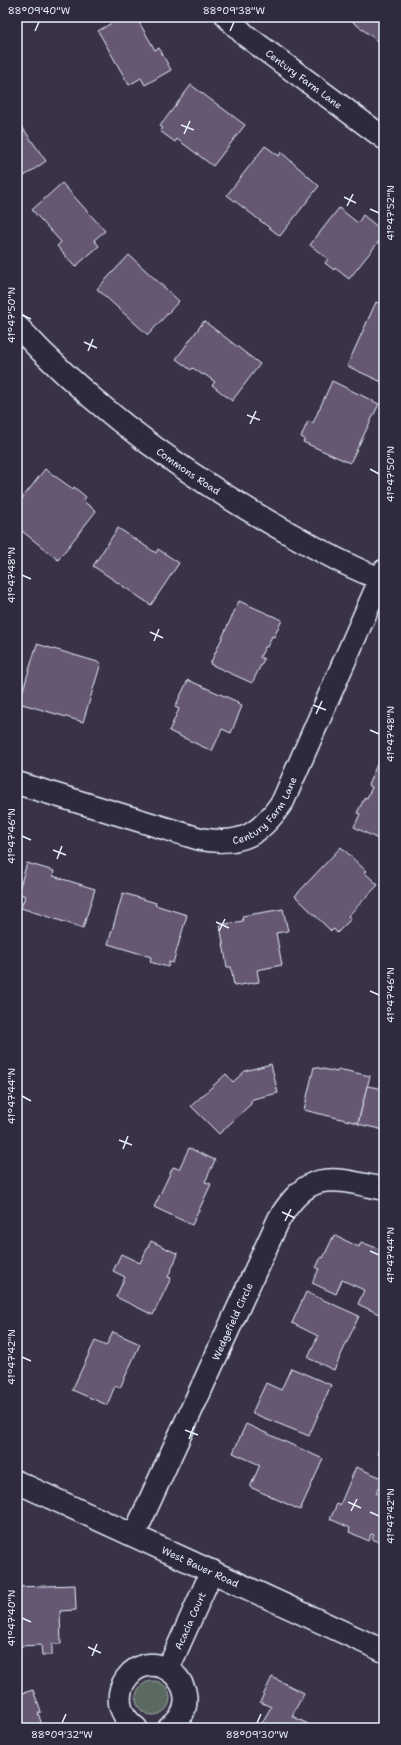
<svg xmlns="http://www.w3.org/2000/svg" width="401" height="1745" viewBox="0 0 401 1745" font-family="'Shantell Sans',sans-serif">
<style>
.green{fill:#5a6a61;stroke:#a1aeac}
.building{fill:#665873;stroke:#e8f1f8}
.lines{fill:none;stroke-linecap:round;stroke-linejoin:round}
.minor-casing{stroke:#e8f1f8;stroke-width:25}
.minor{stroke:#2f2a3d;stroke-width:22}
.ticks{fill:none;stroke:#e8f1f8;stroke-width:1.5}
.labels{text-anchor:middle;stroke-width:3.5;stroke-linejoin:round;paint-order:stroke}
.street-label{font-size:10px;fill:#e8f1f8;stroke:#2f2a3d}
.neatline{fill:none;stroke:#e8f1f8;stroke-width:1.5}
.ticks-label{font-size:10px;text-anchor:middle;fill:#e8f1f8}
</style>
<rect width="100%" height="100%" fill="#3a3348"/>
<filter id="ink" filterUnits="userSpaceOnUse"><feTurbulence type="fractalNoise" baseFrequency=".025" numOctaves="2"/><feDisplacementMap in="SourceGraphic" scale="8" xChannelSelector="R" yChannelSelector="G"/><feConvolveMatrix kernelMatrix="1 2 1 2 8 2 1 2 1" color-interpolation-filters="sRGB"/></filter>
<g filter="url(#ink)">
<circle class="green" cx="153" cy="1698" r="17"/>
<g class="building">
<polygon points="122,17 136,17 155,50 159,48 171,70 145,85 141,78 129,85 98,31"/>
<polygon points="357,17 384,17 384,46 353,22"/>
<polygon points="191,85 245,125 213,166 177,139 175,142 160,131 163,128 160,126"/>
<polygon points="17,120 46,161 17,181"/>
<polygon points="265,146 279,156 281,152 319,186 280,236 227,195"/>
<polygon points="62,183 105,231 94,240 99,246 75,267 57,246 61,242 32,210"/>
<polygon points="339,208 358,223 363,215 384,232 384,235 349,279 335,268 334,270 325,263 328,259 310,245"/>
<polygon points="129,255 179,301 148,335 97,289"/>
<polygon points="376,302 384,305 384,383 347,366"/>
<polygon points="204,321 260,364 232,401 212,385 215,382 204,374 203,375 193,368 191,370 176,359"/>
<polygon points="332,381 379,404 350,463 303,442 305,439 301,437 308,421 313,423"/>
<polygon points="45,469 73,489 74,487 86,497 83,501 96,511 58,560 17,527 17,505"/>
<polygon points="118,528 156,553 158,549 179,563 151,605 93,566"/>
<polygon points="239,601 282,620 274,637 272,636 267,647 265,647 260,657 264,659 252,683 210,664"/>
<polygon points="37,644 101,663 83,722 19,703"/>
<polygon points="188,680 238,702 237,704 242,706 231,733 222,729 212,751 169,731 179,709 175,707"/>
<polygon points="379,760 384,763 384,842 354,827 360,814 357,813 365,797 367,798 372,787 368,785"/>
<polygon points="341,847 366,871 364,872 378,885 348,916 351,919 337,933 334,929 331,931 295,896"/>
<polygon points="27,863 54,871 53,876 95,889 83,928 21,908 25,896 18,893"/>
<polygon points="123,893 156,903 155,905 187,915 173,963 169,962 168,967 150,962 151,957 108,944"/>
<polygon points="283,909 288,931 276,933 282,965 257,970 259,982 234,986 231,967 227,967 220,925 243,921 242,916"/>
<polygon points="271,1064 278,1093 253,1099 250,1102 252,1103 219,1134 191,1106 226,1074 233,1082 245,1071"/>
<polygon points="314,1067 337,1072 338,1069 370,1076 358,1123 304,1110"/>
<polygon points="367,1086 384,1089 384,1130 358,1124"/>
<polygon points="189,1148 215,1160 205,1182 211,1184 192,1225 154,1207 173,1167 179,1169"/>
<polygon points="334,1235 359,1247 361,1242 379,1249 380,1247 384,1249 383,1316 358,1304 364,1290 342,1280 336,1294 312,1283 319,1269 316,1268 321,1257 323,1258"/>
<polygon points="151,1241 178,1254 168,1277 171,1278 153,1315 116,1297 125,1277 113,1271 121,1254 140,1263"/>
<polygon points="306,1292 359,1316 334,1370 308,1358 318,1336 292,1323"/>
<polygon points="113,1332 140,1344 120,1388 115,1386 107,1405 72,1390 95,1341 106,1346"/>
<polygon points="291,1368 331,1385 309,1436 252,1413 266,1383 281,1390"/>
<polygon points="246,1424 323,1459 300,1510 250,1487 260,1465 233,1453"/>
<polygon points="384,1438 384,1457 377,1454"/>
<polygon points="356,1467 382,1478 376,1493 384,1497 384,1507 382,1512 384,1513 384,1544 372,1539 374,1535 371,1534 369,1541 349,1532 350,1528 330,1519 337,1504 340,1505"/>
<polygon points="75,1585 76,1610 60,1611 61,1644 52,1644 52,1655 42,1655 41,1645 19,1646 17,1587"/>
<polygon points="272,1677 304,1693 292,1716 308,1724 306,1728 259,1728 271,1707 260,1702"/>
<polygon points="33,1690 41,1712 38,1713 43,1728 17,1728 17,1695"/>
</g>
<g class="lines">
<defs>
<g id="minor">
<path id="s1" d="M227,17L245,35L384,138"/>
<path id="s2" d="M17,326C95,410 194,481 294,536C323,552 353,569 384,580"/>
<path id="s3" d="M17,783L200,839C242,846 260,835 283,801L384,571"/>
<path id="s4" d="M17,1482L384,1651"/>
<path id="s5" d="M134,1535L279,1219C310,1168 332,1178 384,1189"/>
<path id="s6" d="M168,1669L212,1571"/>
<path d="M136,1728C125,1719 118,1709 120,1694C121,1685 125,1679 131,1673C164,1644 211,1699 169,1728"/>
</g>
</defs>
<use href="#minor" class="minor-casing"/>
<use href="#minor" class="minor"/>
</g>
</g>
<path class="ticks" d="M35,31L39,22M230,31L234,22M181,125L194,130M184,134L190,121M344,197L356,203M347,206L353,194M370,209L379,213M22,315L31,319M84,342L97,348M88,351L93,339M247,415L260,420M250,424L256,411M370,469L379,474M22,575L31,579M150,632L163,638M154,641L159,629M313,705L326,710M316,714L322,701M370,730L379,734M22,836L31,840M53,850L66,855M57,859L62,846M216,922L229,928M219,931L225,919M370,991L379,995M22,1096L31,1101M119,1140L132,1145M123,1149L128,1136M282,1212L295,1218M285,1221L291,1209M370,1251L379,1255M22,1357L31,1361M185,1430L198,1435M189,1439L194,1426M348,1502L361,1508M351,1511L357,1499M370,1512L379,1516M22,1618L31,1622M88,1647L101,1653M92,1656L97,1644M62,1723L66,1714M257,1723L261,1714"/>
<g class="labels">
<g class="street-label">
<text dy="4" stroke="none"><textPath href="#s1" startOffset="99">Century Farm Lane</textPath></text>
<text dy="4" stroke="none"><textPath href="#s2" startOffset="225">Commons Road</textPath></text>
<text dy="4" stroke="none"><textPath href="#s3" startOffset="270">Century Farm Lane</textPath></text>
<text dy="4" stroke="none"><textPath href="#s5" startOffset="235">Wedgefield Circle</textPath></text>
<text dy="4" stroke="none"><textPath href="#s4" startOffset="202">West Bauer Road</textPath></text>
<text dy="4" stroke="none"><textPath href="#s6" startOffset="53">Acacia Court</textPath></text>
</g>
</g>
<rect width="401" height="1745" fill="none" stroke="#2f2a3d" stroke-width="44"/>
<rect x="22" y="22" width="357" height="1701" class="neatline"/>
<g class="ticks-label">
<text x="39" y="14">88°09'40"W</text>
<text x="234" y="14">88°09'38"W</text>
<text transform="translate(390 213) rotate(-90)" y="4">41°47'52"N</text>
<text transform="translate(11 315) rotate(-90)" y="4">41°47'50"N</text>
<text transform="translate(390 474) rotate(-90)" y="4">41°47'50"N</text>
<text transform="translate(11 575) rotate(-90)" y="4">41°47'48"N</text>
<text transform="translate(390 734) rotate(-90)" y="4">41°47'48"N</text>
<text transform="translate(11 836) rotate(-90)" y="4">41°47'46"N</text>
<text transform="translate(390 995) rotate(-90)" y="4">41°47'46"N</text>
<text transform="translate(11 1096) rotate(-90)" y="4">41°47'44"N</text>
<text transform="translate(390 1255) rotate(-90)" y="4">41°47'44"N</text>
<text transform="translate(11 1357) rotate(-90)" y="4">41°47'42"N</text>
<text transform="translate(390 1516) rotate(-90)" y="4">41°47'42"N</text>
<text transform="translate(11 1618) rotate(-90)" y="4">41°47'40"N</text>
<text x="62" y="1738">88°09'32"W</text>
<text x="257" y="1738">88°09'30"W</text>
</g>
</svg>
